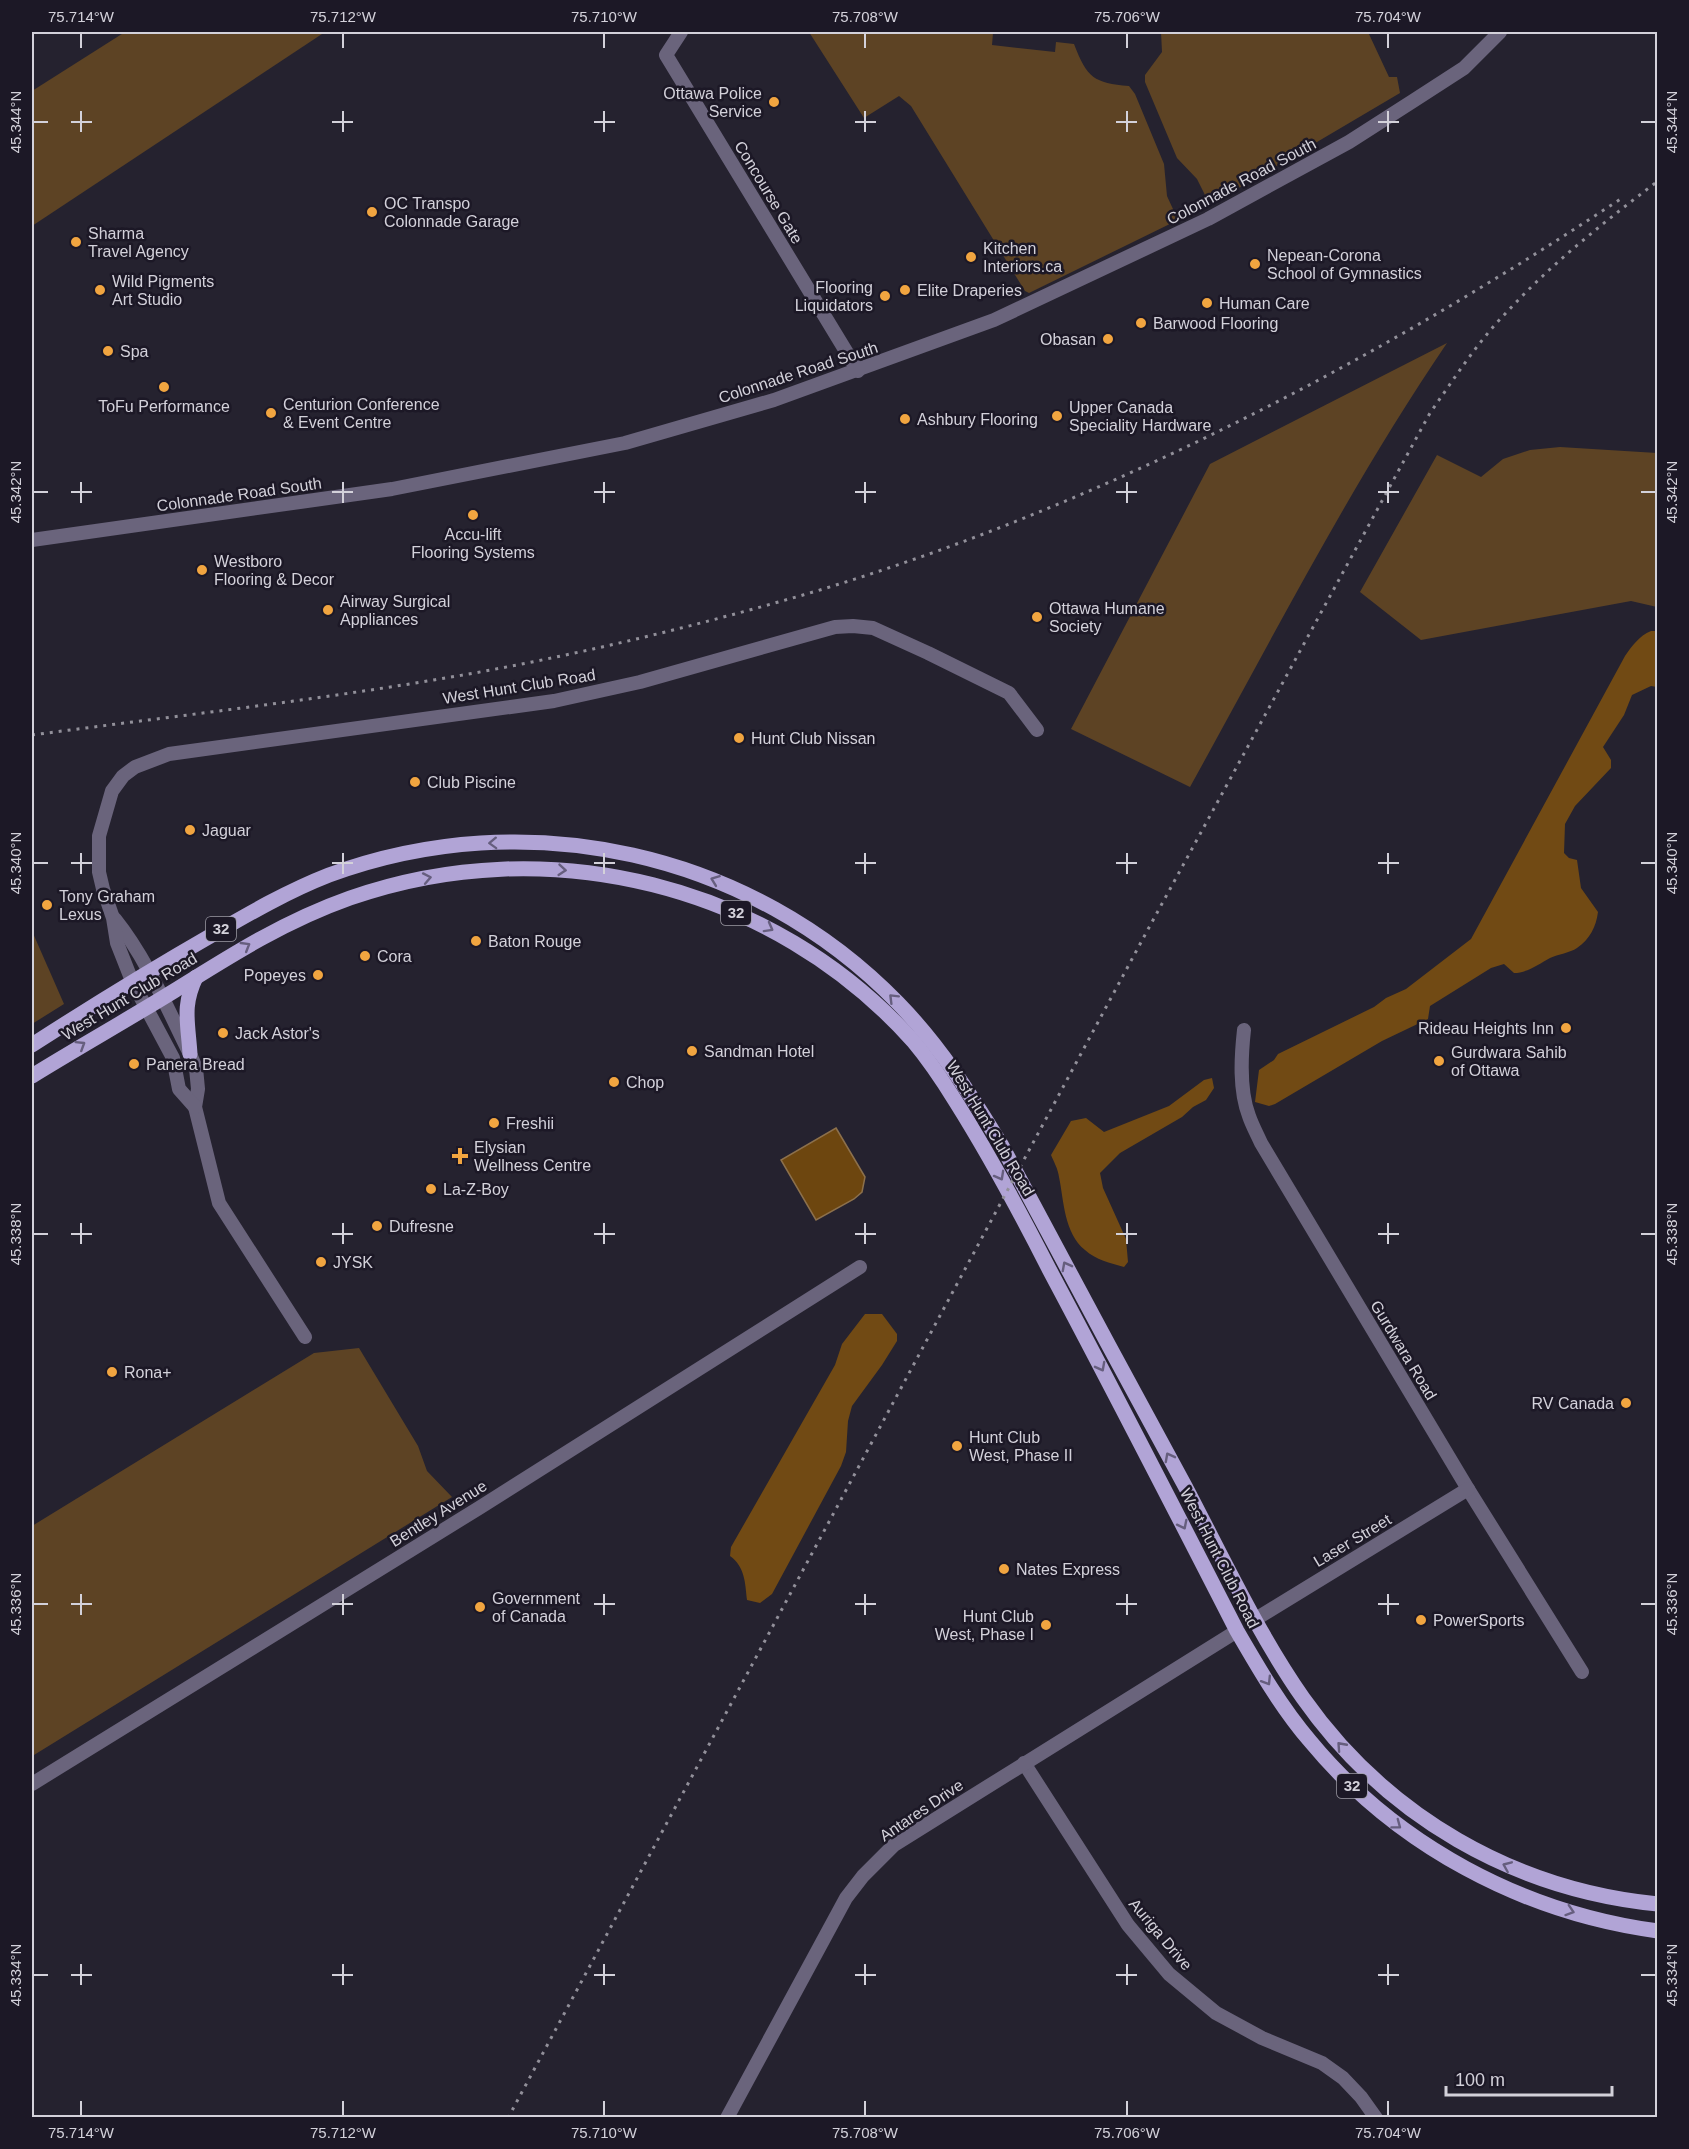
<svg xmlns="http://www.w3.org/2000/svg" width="1689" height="2149" viewBox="0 0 1689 2149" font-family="Helvetica,sans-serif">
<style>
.green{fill:#5d4324}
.forest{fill:#714a14}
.water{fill:#6d460f;stroke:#8c704c;stroke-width:1.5}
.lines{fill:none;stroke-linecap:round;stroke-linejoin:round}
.minor{stroke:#6a647c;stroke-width:14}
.major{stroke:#b1a4d6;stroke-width:15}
.rail{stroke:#92909a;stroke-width:3;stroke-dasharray:3 6;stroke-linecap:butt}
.oneway{stroke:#665e7e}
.ticks{fill:none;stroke:#d3d1da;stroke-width:2}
.poi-dot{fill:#f1a540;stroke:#1c1826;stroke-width:2}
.labels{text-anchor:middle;stroke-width:5;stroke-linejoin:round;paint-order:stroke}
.shield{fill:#1c1826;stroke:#9c9aa4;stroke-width:1.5}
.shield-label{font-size:15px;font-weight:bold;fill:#d3d1da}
.poi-label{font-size:16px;fill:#d3d1da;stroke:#1c1826;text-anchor:start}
.street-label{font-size:16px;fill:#d3d1da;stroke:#1c1826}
.neatline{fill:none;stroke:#d3d1da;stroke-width:2}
.ticks-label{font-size:15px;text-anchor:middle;fill:#d3d1da}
</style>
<rect width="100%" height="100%" fill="#25222f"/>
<g class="green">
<polygon points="125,32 325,32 32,226 32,91"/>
<path d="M809,32H980L993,33L992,45L1055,52L1056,42L1074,44C1087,78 1094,83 1129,86L1135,94L1164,164L1167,196L1178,220L1029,293L1025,291L911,106L899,96L864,118Z"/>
<polygon points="1161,32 1368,32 1389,77 1397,77 1400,93 1210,205 1197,179 1177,158 1145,82 1145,75 1162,52"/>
<path d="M1447,343C1351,484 1273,637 1190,787L1071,729L1210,464Z"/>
<polygon points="1560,447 1657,453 1657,607 1631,601 1421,640 1360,592 1437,455 1481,477 1503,459 1530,450"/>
<polygon points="32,931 64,1004 32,1024"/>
<polygon points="359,1348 418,1446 427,1471 452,1497 34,1755 32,1749 32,1526 314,1353"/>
</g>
<g class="forest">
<path d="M1651,631H1657V687L1651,686L1632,695L1624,715L1603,747L1611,760V768L1575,806L1565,824L1564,853L1569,858L1577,860L1581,888L1598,912C1596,927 1590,939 1577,948C1570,953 1558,954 1550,958C1539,964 1527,973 1514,973L1504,964L1491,968L1430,1006L1428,1019L1382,1041L1275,1104L1269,1106L1255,1102L1259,1070L1274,1060L1278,1054L1374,1007L1386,998L1406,989L1471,939L1625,656C1632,646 1639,636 1651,631Z"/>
<path d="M1212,1078L1214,1088L1206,1100L1193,1107L1182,1117L1120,1153L1100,1173L1103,1188L1126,1239L1128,1262L1124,1267C1110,1263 1096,1260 1085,1250C1064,1233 1064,1201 1059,1177C1058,1169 1054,1162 1051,1155L1071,1121L1086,1118L1104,1132L1169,1106L1204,1080Z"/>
<path d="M865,1314H882L897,1334V1341L882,1365L852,1406L848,1421L846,1452L841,1466L772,1594L760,1603L747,1600C745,1582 745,1567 730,1556L731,1547L835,1365L842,1344Z"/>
</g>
<polygon class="water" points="836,1128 865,1177 862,1192 854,1199 816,1220 781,1160"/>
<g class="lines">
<g class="minor">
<polyline points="681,32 666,55 858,371"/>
<polyline points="32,540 392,489 625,443 774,400 994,320 1208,219 1349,142 1413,101 1464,68 1500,32"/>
<path d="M115,919C147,959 167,1008 190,1054L196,1068L198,1089L195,1107L219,1203L305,1337"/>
<path d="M1244,1030C1241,1057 1239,1090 1249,1116C1252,1125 1257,1134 1261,1143L1468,1489L1582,1672"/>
<polyline points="195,1107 179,1089 173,1058 132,981 117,943 113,918 103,889 99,872 99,836 112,791 123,776 135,767 169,754 554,701 640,682 835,627 853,626 873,628 928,653 1009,693 1037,730"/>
<polyline points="1254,1620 1468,1489"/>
<polyline points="1024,1763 1128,1925 1169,1974 1216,2013 1262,2038 1322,2063 1343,2078 1361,2097 1376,2118"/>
<polyline points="32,1784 479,1508 860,1267"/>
<polyline points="727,2118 846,1898 863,1876 894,1845 1237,1631"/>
</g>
<g class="major">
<path d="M32,1045C91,1007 151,970 212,935C250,913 288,891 329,875C527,802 751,852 898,1003C940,1046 971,1095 1002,1146C1063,1260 1123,1373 1185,1486C1223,1558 1257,1632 1303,1698C1386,1816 1514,1890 1658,1904"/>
<path d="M190,1054C188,1022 182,1006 196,977"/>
<path d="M32,1076C79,1047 127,1020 174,991C233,954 285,921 350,898C547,829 773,884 913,1041C929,1060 943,1081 956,1102C990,1156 1020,1212 1049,1269C1113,1389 1175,1510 1237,1631C1259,1669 1281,1707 1310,1741C1396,1845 1523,1913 1658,1931"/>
</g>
<g class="rail">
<path d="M32,735C175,716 320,700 463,675C577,655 692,627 803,595C1095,509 1370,365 1622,198"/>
<path d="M508,2118L1146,933L1430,413C1454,379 1476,344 1505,314C1551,264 1604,222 1658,181"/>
</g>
</g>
<defs><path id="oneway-chevron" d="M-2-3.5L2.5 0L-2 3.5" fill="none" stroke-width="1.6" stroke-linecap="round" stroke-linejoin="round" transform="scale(1.5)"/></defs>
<g class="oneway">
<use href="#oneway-chevron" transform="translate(493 843) rotate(178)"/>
<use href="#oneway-chevron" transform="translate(562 870) rotate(5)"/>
<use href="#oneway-chevron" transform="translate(427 878) rotate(-11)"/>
<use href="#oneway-chevron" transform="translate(715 880) rotate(-159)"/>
<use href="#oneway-chevron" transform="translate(769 928) rotate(29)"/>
<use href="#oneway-chevron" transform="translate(246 946) rotate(-31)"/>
<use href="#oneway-chevron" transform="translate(893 998) rotate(-135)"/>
<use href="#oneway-chevron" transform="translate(81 1045) rotate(-32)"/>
<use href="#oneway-chevron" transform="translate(1000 1176) rotate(61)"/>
<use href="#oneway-chevron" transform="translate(1066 1266) rotate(-118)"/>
<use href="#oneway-chevron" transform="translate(1101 1367) rotate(62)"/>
<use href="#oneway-chevron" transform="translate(1169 1457) rotate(-118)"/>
<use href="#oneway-chevron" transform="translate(1183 1525) rotate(63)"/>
<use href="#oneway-chevron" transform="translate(1267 1681) rotate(58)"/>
<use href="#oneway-chevron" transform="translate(1341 1746) rotate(-132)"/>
<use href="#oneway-chevron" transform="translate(1397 1825) rotate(37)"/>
<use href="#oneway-chevron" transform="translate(1507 1866) rotate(-157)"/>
<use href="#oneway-chevron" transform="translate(1570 1911) rotate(18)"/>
</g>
<path class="ticks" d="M81,33V48M343,33V48M604,33V48M865,33V48M1127,33V48M1388,33V48M81,111V132M343,111V132M604,111V132M865,111V132M1127,111V132M1388,111V132M33,122H48M71,122H92M332,122H353M594,122H615M855,122H876M1116,122H1137M1378,122H1399M1641,122H1656M81,482V503M343,482V503M604,482V503M865,482V503M1127,482V503M1388,482V503M33,492H48M71,492H92M332,492H353M594,492H615M855,492H876M1116,492H1137M1378,492H1399M1641,492H1656M81,853V874M343,853V874M604,853V874M865,853V874M1127,853V874M1388,853V874M33,863H48M71,863H92M332,863H353M594,863H615M855,863H876M1116,863H1137M1378,863H1399M1641,863H1656M81,1223V1244M343,1223V1244M604,1223V1244M865,1223V1244M1127,1223V1244M1388,1223V1244M33,1234H48M71,1234H92M332,1234H353M594,1234H615M855,1234H876M1116,1234H1137M1378,1234H1399M1641,1234H1656M81,1594V1615M343,1594V1615M604,1594V1615M865,1594V1615M1127,1594V1615M1388,1594V1615M33,1604H48M71,1604H92M332,1604H353M594,1604H615M855,1604H876M1116,1604H1137M1378,1604H1399M1641,1604H1656M81,1964V1985M343,1964V1985M604,1964V1985M865,1964V1985M1127,1964V1985M1388,1964V1985M33,1975H48M71,1975H92M332,1975H353M594,1975H615M855,1975H876M1116,1975H1137M1378,1975H1399M1641,1975H1656M81,2101V2116M343,2101V2116M604,2101V2116M865,2101V2116M1127,2101V2116M1388,2101V2116"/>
<g class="poi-dot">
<circle cx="774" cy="102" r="6"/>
<circle cx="372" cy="212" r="6"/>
<circle cx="76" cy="242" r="6"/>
<circle cx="971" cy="257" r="6"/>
<circle cx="1255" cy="264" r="6"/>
<circle cx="100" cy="290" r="6"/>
<circle cx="905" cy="290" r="6"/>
<circle cx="885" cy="296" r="6"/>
<circle cx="1207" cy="303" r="6"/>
<circle cx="1141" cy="323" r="6"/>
<circle cx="1108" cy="339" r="6"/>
<circle cx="108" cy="351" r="6"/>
<circle cx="164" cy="387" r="6"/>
<circle cx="271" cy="413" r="6"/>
<circle cx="1057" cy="416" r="6"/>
<circle cx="905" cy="419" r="6"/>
<circle cx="473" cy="515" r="6"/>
<circle cx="202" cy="570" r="6"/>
<circle cx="328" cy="610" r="6"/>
<circle cx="1037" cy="617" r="6"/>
<circle cx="739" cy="738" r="6"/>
<circle cx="415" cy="782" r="6"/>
<circle cx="190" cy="830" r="6"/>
<circle cx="47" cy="905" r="6"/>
<circle cx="476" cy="941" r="6"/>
<circle cx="365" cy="956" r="6"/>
<circle cx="318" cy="975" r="6"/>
<circle cx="1566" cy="1028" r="6"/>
<circle cx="223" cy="1033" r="6"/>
<circle cx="692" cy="1051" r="6"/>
<circle cx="1439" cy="1061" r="6"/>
<circle cx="134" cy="1064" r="6"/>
<circle cx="614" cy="1082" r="6"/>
<circle cx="494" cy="1123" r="6"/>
<path d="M457 1147h6v6h6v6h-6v6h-6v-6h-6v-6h6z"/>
<circle cx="431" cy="1189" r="6"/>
<circle cx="377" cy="1226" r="6"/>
<circle cx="321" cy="1262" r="6"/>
<circle cx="112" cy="1372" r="6"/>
<circle cx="1626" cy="1403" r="6"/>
<circle cx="957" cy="1446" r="6"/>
<circle cx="1004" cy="1569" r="6"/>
<circle cx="480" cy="1607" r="6"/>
<circle cx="1421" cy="1620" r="6"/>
<circle cx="1046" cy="1625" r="6"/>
</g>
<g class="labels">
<g class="shield">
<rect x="721" y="901" width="30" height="24" rx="4.5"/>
<rect x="206" y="917" width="30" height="24" rx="4.5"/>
<rect x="1337" y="1774" width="30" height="24" rx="4.5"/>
</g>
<g class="shield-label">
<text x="736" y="918">32</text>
<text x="221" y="934">32</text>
<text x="1352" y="1791">32</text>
</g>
<g class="poi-label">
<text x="762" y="99" text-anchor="end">Ottawa Police<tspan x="762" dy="18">Service</tspan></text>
<text x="384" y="209">OC Transpo<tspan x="384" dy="18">Colonnade Garage</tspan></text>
<text x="88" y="239">Sharma<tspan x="88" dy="18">Travel Agency</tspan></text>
<text x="983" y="254">Kitchen<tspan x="983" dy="18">Interiors.ca</tspan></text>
<text x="1267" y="261">Nepean-Corona<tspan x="1267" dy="18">School of Gymnastics</tspan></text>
<text x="112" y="287">Wild Pigments<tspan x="112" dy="18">Art Studio</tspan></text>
<text x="873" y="293" text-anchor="end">Flooring<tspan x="873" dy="18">Liquidators</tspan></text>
<text x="917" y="296">Elite Draperies</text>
<text x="1219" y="309">Human Care</text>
<text x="1153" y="329">Barwood Flooring</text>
<text x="1096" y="345" text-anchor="end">Obasan</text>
<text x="120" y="357">Spa</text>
<text x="283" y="410">Centurion Conference<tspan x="283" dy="18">&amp; Event Centre</tspan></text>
<text x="164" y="412" text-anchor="middle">ToFu Performance</text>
<text x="1069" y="413">Upper Canada<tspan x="1069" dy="18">Speciality Hardware</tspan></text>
<text x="917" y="425">Ashbury Flooring</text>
<text x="473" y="540" text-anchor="middle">Accu-lift<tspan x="473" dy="18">Flooring Systems</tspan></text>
<text x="214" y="567">Westboro<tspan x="214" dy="18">Flooring &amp; Decor</tspan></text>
<text x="340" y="607">Airway Surgical<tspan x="340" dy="18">Appliances</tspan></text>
<text x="1049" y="614">Ottawa Humane<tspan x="1049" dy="18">Society</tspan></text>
<text x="751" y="744">Hunt Club Nissan</text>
<text x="427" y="788">Club Piscine</text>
<text x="202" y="836">Jaguar</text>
<text x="59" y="902">Tony Graham<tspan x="59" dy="18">Lexus</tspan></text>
<text x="488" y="947">Baton Rouge</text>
<text x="377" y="962">Cora</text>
<text x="306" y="981" text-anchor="end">Popeyes</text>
<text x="1554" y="1034" text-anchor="end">Rideau Heights Inn</text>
<text x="235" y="1039">Jack Astor's</text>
<text x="704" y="1057">Sandman Hotel</text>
<text x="1451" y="1058">Gurdwara Sahib<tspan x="1451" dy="18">of Ottawa</tspan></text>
<text x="146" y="1070">Panera Bread</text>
<text x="626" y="1088">Chop</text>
<text x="506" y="1129">Freshii</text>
<text x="474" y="1153">Elysian<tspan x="474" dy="18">Wellness Centre</tspan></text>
<text x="443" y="1195">La-Z-Boy</text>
<text x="389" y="1232">Dufresne</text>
<text x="333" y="1268">JYSK</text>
<text x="124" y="1378">Rona+</text>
<text x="1614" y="1409" text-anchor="end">RV Canada</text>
<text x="969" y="1443">Hunt Club<tspan x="969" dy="18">West, Phase II</tspan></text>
<text x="1016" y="1575">Nates Express</text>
<text x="492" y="1604">Government<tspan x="492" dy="18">of Canada</tspan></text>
<text x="1034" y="1622" text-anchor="end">Hunt Club<tspan x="1034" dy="18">West, Phase I</tspan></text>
<text x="1433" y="1626">PowerSports</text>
</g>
<g class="street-label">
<text transform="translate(1241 181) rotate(-28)" y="6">Colonnade Road South</text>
<text transform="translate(769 192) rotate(59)" y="6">Concourse Gate</text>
<text transform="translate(798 372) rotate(-18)" y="6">Colonnade Road South</text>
<text transform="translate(239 494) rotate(-8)" y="6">Colonnade Road South</text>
<text transform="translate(519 686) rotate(-9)" y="6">West Hunt Club Road</text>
<text transform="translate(129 996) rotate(-31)" y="6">West Hunt Club Road</text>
<text transform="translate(991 1128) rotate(59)" y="6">West Hunt Club Road</text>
<text transform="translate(1404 1350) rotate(59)" y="6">Gurdwara Road</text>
<text transform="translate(438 1513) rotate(-32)" y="6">Bentley Avenue</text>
<text transform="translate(1352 1540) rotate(-31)" y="6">Laser Street</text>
<text transform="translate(1220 1558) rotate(63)" y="6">West Hunt Club Road</text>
<text transform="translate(921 1810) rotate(-34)" y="6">Antares Drive</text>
<text transform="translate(1161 1934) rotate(50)" y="6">Auriga Drive</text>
</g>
</g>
<rect width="1689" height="2149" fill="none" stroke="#1c1826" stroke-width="66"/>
<path d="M1446 2086v9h166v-9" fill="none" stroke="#d3d1da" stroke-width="3"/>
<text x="1455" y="2086" font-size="18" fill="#d3d1da" stroke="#1c1826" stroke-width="4.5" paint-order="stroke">100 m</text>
<rect x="33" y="33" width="1623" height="2083" class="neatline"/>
<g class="ticks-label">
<text x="81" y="22">75.714°W</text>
<text x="343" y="22">75.712°W</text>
<text x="604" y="22">75.710°W</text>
<text x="865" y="22">75.708°W</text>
<text x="1127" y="22">75.706°W</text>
<text x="1388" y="22">75.704°W</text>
<text transform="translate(16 122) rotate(-90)" y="5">45.344°N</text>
<text transform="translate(1672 122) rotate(-90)" y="5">45.344°N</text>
<text transform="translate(16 492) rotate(-90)" y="5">45.342°N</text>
<text transform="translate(1672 492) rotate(-90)" y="5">45.342°N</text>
<text transform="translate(16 863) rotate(-90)" y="5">45.340°N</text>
<text transform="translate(1672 863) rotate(-90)" y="5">45.340°N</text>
<text transform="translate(16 1234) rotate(-90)" y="5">45.338°N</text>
<text transform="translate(1672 1234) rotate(-90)" y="5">45.338°N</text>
<text transform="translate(16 1604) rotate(-90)" y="5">45.336°N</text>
<text transform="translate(1672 1604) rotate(-90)" y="5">45.336°N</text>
<text transform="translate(16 1975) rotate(-90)" y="5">45.334°N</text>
<text transform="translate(1672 1975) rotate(-90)" y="5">45.334°N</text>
<text x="81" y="2138">75.714°W</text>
<text x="343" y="2138">75.712°W</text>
<text x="604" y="2138">75.710°W</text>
<text x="865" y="2138">75.708°W</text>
<text x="1127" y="2138">75.706°W</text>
<text x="1388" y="2138">75.704°W</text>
</g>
</svg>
